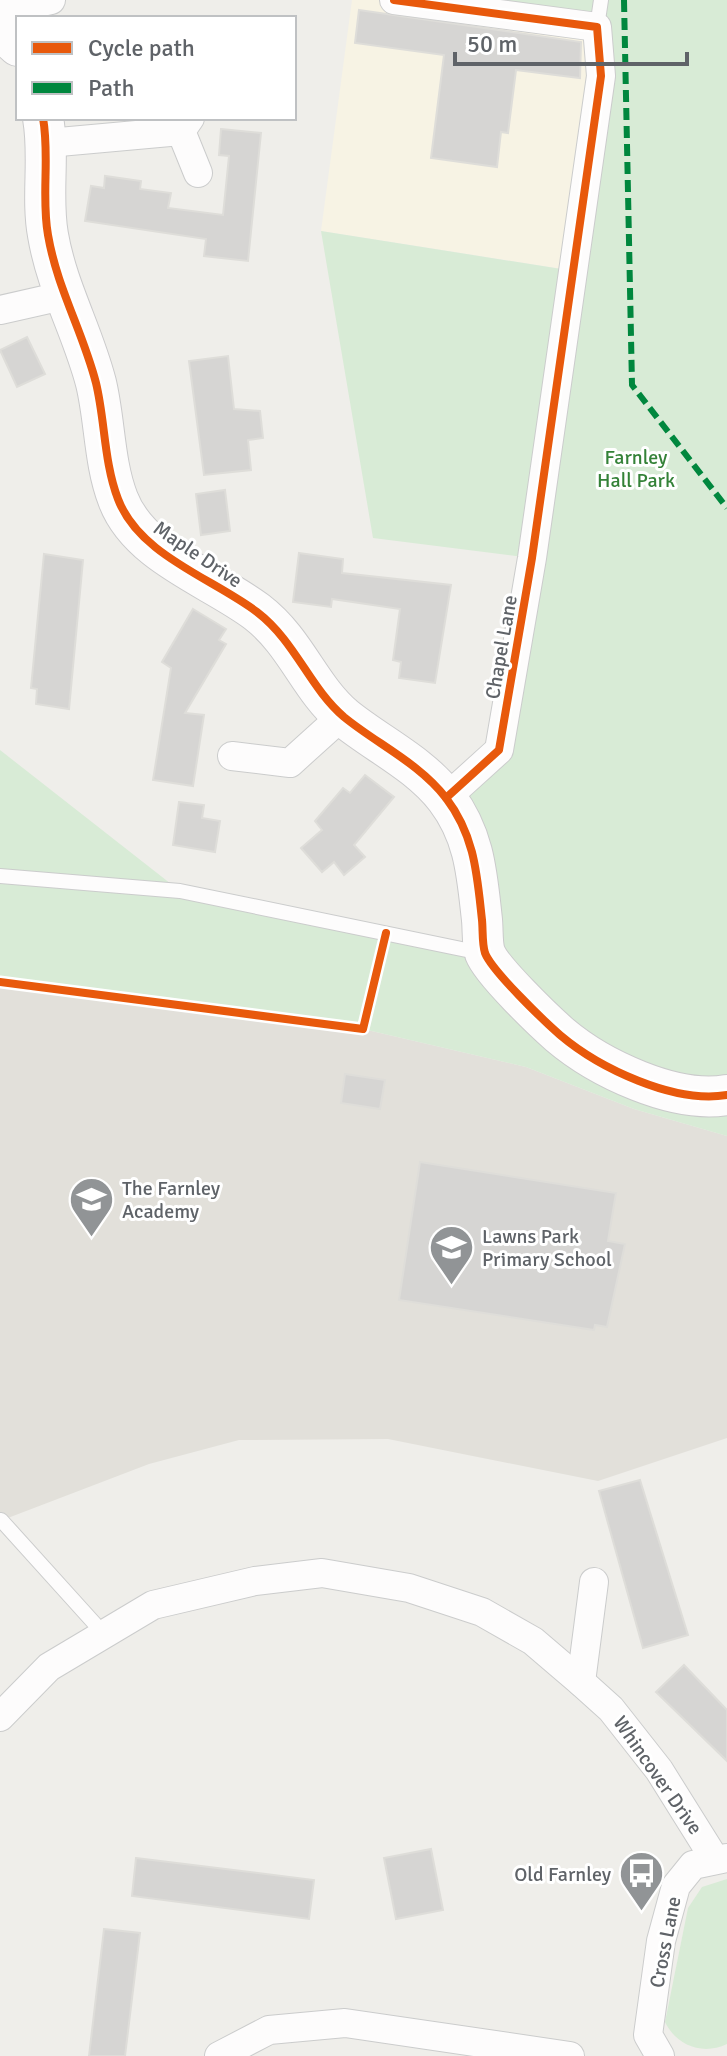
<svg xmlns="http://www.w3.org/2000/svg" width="727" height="2056" viewBox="0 0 727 2056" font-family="Signika,sans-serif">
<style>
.commercial{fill:#f7f3e4}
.education{fill:#e2e0da}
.green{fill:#d8ebd6}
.building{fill:#d6d5d3;stroke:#deddd9;stroke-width:2}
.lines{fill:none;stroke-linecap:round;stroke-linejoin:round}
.lane-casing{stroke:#cbcccc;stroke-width:16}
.street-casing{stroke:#cbcccc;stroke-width:30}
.secondary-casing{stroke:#cacacb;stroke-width:42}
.lane{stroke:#fdfcfc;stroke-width:14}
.street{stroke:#fdfcfc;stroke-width:28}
.secondary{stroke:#fdfcfc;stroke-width:40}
.quiet{stroke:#00873e;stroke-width:6;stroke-dasharray:12 6;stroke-linecap:butt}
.cycleway-casing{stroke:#fff;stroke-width:13}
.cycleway{stroke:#e8590c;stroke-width:8}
.labels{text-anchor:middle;stroke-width:6;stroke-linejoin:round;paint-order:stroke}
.park-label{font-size:20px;fill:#348238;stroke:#fff}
.street-label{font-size:20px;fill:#5f6368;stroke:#fff}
.poi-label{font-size:20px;fill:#5f6368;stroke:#fff;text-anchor:start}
</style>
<rect width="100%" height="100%" fill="#efeeea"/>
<polygon class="commercial" points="352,0 394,0 597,27 575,271 321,231"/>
<polygon class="education" points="0,982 363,1029 526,1067 634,1109 727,1136 727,1438 598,1481 388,1439 239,1440 149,1464 0,1521"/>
<g class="green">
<polygon points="394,0 727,0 727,1136 634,1109 526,1067 363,1029 0,982 0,750 180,891 485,953 446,798 499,750 532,558 373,538 321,231 574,271 597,27"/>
<path d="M727,1879V2044C702,2056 676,2045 665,2022L688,1908L702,1887Z"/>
</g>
<g class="building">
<polygon points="359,10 581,42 580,78 516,70 508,133 501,132 497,167 431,158 444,55 355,43"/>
<polygon points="221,129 261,133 248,261 204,256 206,239 85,221 91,186 104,188 105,176 141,181 140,189 171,193 168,208 223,215 229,156 219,155"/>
<polygon points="27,337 45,374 17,387 0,350"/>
<polygon points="228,356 234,409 260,411 263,438 248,440 251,470 204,475 189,361"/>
<polygon points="225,490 230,531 201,535 196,494"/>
<polygon points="299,553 343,559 342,573 451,585 435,683 399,678 401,662 393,660 400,609 332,599 331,607 293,602"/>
<polygon points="44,554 83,560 69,709 36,704 37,689 31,688"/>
<polygon points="193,609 226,629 219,640 226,644 185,713 204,715 193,786 153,780 171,668 162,662"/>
<polygon points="365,775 394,797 354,845 365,857 344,875 334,862 322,872 301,848 322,830 315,821 343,788 350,793"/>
<polygon points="179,802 204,805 202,818 220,821 215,852 173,845"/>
<polygon points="345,1074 385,1080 380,1109 341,1103"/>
<polygon points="420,1162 616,1193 608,1241 625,1244 607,1327 595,1325 594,1330 399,1300"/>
<polygon points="640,1480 688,1635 643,1648 599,1491"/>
<polygon points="684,1665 727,1710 727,1761 656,1692"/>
<polygon points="431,1849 443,1910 396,1919 384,1858"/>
<polygon points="136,1858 314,1880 309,1919 132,1896"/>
<polygon points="104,1929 140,1933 125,2056 89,2056"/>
</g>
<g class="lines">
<defs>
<g id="lane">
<polyline points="597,27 601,0"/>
<polyline points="0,876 180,891 481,953"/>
<polyline points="1,1520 104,1634"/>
</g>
<g id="street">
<polyline points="394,0 597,27 601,76 532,558 499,750 446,798"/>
<polyline points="0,11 51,0"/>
<polyline points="181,131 198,173"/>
<polyline points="48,143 181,131 190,118"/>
<polyline points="0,310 62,296"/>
<polyline points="232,756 290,763 342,716"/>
<polyline points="581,1682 594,1582"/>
<polyline points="0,1717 49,1667 153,1605 255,1581 322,1573 409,1588 482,1612 533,1641 581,1682 611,1709 659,1770 714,1858"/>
<polyline points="219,2056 269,2030 345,2023 570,2056"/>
<polyline points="660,2056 648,2035 661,1941 676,1886 693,1865 727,1858"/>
</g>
<g id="secondary">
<polyline points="0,30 18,46"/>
<path d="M43,118C50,157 41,197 48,235C57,288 83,332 96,383C105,420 104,463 118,499C139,555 212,578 257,612C296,642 309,687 344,717C377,744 419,763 446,798C475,836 477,875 482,920C483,930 482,944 485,953C492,971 543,1020 560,1035C599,1068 674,1104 727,1095"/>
</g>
</defs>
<use href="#lane" class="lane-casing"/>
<use href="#street" class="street-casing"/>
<use href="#secondary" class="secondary-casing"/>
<use href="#lane" class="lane"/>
<use href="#street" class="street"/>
<use href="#secondary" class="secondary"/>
<polyline class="quiet" points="624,0 632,385 727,508"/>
<defs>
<g id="cycleway">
<polyline points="394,0 597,27 601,76 532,558 499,750 446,798"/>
<path d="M43,118C50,157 41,197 48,235C57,288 83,332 96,383C105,420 104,463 118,499C139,555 212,578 257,612C296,642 309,687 344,717C377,744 419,763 446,798C475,836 477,875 482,920C483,930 482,944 485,953C492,971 543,1020 560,1035C599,1068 674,1104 727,1095"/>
<polyline points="0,982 363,1029 386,933"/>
</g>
</defs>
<use href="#cycleway" class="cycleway-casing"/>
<use href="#cycleway" class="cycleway"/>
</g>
<defs>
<symbol id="school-pin" viewBox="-11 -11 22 30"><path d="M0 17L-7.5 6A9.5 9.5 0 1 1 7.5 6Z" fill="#919496" stroke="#fff"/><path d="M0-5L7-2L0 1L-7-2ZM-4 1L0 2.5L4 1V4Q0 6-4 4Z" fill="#fff"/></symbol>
<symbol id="bus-pin" viewBox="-11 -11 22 30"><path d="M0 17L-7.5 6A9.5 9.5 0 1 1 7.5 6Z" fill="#919496" stroke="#fff"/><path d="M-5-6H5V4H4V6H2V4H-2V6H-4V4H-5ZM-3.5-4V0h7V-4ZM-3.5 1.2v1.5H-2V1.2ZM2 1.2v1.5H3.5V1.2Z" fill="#fff"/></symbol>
</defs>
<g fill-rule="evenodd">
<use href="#school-pin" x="66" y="1174" width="51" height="69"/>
<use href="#school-pin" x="426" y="1222" width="51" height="69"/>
<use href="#bus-pin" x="616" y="1848" width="51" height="69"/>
</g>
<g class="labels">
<g class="park-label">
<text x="636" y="464">Farnley<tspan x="636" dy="23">Hall Park</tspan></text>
</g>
<g class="street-label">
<text transform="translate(198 554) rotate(34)" y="7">Maple Drive</text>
<text transform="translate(501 647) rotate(-80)" y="7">Chapel Lane</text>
<text transform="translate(658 1775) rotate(55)" y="7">Whincover Drive</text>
<text transform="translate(665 1942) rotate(-79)" y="7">Cross Lane</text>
</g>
<g class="poi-label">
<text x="122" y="1195">The Farnley<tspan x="122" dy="23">Academy</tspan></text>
<text x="482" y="1243">Lawns Park<tspan x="482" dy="23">Primary School</tspan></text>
<text x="611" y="1881" text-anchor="end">Old Farnley</text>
</g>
</g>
<rect x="16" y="16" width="280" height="104" fill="#ffffff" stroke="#bfc1c3" stroke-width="2"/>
<rect x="32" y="42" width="40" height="12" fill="#e8590c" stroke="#bfc1c3" stroke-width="2"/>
<text x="88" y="56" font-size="24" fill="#5f6368">Cycle path</text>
<rect x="32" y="82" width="40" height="12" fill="#00873e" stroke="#bfc1c3" stroke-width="2"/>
<text x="88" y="96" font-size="24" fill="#5f6368">Path</text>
<path d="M455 52v12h232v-12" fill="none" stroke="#5f6368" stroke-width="4"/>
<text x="467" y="52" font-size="24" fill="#5f6368" stroke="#ffffff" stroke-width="6" paint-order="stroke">50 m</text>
</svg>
